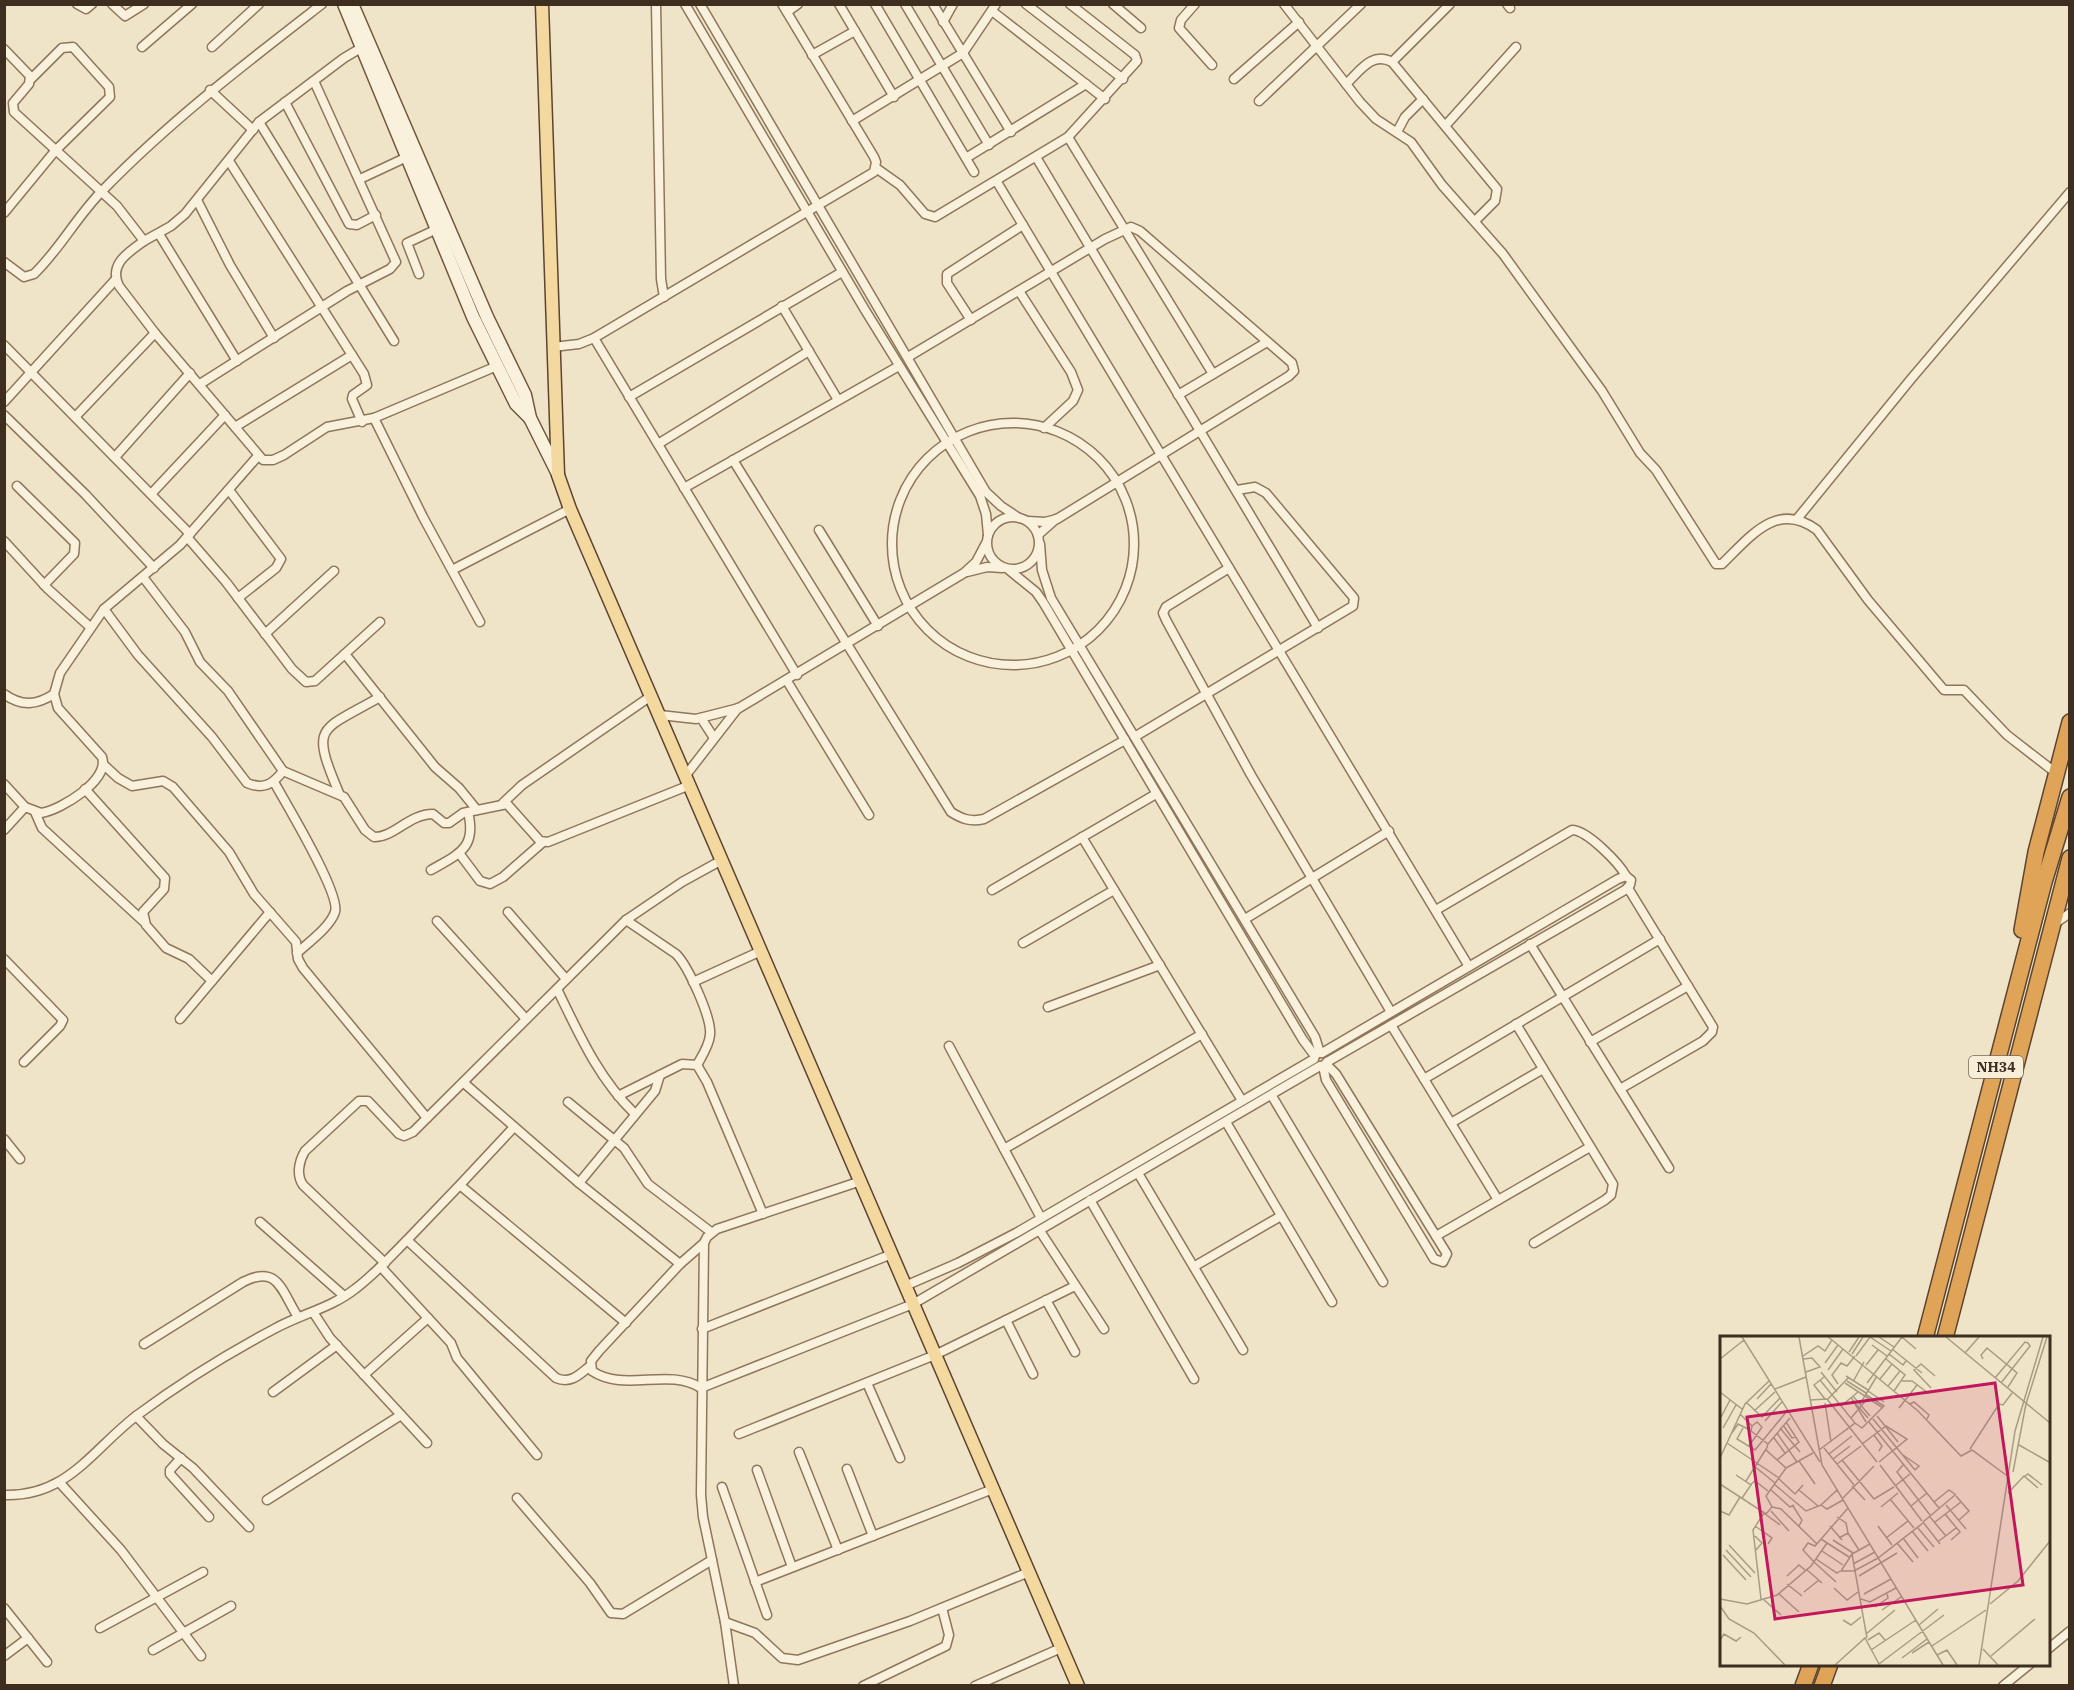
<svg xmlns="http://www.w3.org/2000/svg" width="2074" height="1690" viewBox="0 0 2074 1690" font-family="'IBM Plex Serif',serif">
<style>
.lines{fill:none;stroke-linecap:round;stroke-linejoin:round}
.street-casing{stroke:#8d765c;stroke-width:11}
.secondary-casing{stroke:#6f573f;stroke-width:15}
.primary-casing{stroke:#5b4430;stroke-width:15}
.highway-casing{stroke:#5b4430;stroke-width:18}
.street{stroke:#faf1dc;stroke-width:8}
.secondary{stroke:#faf1dc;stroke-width:12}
.primary{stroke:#f3d9a0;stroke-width:12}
.highway{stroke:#e0a458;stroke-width:15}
.labels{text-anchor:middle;stroke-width:4.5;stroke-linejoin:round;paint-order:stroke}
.shield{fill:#f7eed8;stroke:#756857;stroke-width:1.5}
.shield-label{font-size:14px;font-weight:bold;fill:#3d2e20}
.inset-road{fill:none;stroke:#a89b85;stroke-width:1.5}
.view{fill:#c2185b;fill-opacity:0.15;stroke:#c2185b;stroke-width:3}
.inset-edge{fill:none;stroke:#3d2e20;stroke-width:3}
</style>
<rect width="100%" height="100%" fill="#f0e4c8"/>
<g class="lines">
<defs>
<g id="street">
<polyline points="77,4 86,9 92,4"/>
<polyline points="112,4 125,16 144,4"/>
<polyline points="656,4 661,279 664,297"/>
<polyline points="685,4 865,310 980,496 986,514 988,535"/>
<polyline points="700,4 986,492 1001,506 1019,518"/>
<polyline points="839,4 894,97"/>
<polyline points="875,4 974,172"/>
<polyline points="905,4 989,145"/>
<polyline points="933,4 1011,132"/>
<polyline points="1026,4 1123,79"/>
<polyline points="1113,4 1141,28"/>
<polyline points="1195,4 1181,20 1179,28 1212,65"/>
<path d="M1284,4L1360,102L1376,119L1411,142L1442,185L1503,254L1602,391L1640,453L1656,470L1716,564H1722C1750,537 1777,500 1817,530L1868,600L1944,690H1964L2007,735L2056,773"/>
<polyline points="1507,4 1510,8"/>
<polyline points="992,11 1105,99"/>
<polyline points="787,12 798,4"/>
<polyline points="943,22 953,4"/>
<polyline points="142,47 192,4"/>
<polyline points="212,47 259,4"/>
<polyline points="4,49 30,76 29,84 13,103 14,112 117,206 144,241 171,226 185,214 259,122 344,58 366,45"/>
<polyline points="812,55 855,31"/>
<polyline points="1392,62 1450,4"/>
<polyline points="1234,79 1299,22"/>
<path d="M1346,84C1360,71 1372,51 1392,62L1497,189L1495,201L1475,221"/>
<polyline points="210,90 253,130"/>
<polyline points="1259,101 1361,4"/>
<polyline points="285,102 349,224 357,225 376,215"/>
<polyline points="852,121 963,53 996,4"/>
<polyline points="259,122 394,341"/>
<polyline points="1446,125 1516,47"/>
<polyline points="1397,132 1405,117 1423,99"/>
<polyline points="1068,137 1213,374"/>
<polyline points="1036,157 1318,628"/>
<polyline points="966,158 1086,84"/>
<polyline points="229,161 364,374 367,385 353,395 352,399 362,422"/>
<polyline points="876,168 900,185 925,214 935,217 1068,137 1137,61 1135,55 1070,4"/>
<polyline points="360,179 407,157"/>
<polyline points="997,182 1468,965"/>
<polyline points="197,200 230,265 274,338"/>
<polyline points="4,213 55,151 110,97 109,87 73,47 62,48 31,79"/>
<polyline points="159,234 237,361"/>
<path d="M144,241C129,252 108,264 119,286L155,333L263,460H273L284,455L327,427L374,418L497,366"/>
<path d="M4,262L24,277L34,274C60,249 77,216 103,190C170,121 246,63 322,4"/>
<polyline points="419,274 407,243 437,229"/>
<polyline points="1019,291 1071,372 1078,390 1073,401 1044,428"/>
<polyline points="782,306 838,400"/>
<polyline points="971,320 947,283 947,274 1023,225"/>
<polyline points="594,338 797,675"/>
<polyline points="4,345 190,534"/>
<polyline points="553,347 579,344 594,338 874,172 876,162 874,157 782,4"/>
<polyline points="908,357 1105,239 1131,227 1140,231 1292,363 1294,371 1289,376 1057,519 1045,522 1028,521"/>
<polyline points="200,384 347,291 390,269 396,262 314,81"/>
<polyline points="1178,395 1267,342"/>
<polyline points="629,397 842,272"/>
<polyline points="4,402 116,279"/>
<polyline points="4,415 85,494 154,568"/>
<polyline points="77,415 155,333"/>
<polyline points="374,418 423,517 480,622"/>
<circle cx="1013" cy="544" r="121"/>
<polyline points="235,427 352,355"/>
<polyline points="658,444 809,351"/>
<polyline points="116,456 190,373"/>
<path d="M733,460L951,812C962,819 970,822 984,819L1125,740"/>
<polyline points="17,486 75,543 74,554 44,585"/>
<polyline points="684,488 899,366"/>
<polyline points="229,490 281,559 276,568 238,598"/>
<polyline points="152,493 225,415"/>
<circle cx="1013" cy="543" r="26"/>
<polyline points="1797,519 1911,379 2070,192"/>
<polyline points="819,530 878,626"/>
<polyline points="1038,535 1056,519"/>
<polyline points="187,537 226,582 292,669 306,682 315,681 380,622"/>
<polyline points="4,541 48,589 90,627"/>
<polyline points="1040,544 1042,570 1051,598 1315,1037 1320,1053"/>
<polyline points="1229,568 1166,607 1163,613 1166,620 1251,775 1391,1012"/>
<polyline points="452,570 570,509"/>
<polyline points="1009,570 1036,592 1043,602 1303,1040 1315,1056"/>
<polyline points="967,572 987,567 1002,568"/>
<path d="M143,577L185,632L200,662L228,691L283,771L344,797L365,830L374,837C393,838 409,814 433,814L444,823H449L463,813L507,804L540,841L548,842L690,785"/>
<path d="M104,609L138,655L212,737L247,783C264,790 273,784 283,771"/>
<polyline points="265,634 334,571"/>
<polyline points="345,654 435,767 459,788 477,810"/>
<polyline points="787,681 869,815"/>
<path d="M4,694C22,707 37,705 54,694"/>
<polyline points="660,715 696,719 739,708 964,573 976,562 986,543"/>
<polyline points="701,718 714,738"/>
<polyline points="1136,736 1353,606 1354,598 1349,592 1266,493 1255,487 1237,490"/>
<polyline points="104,765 118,778 132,786 163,781 173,787 229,852 254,894 296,942 298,959 303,968 427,1118"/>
<polyline points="686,775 738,708"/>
<path d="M274,782C285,802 341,894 335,912C330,927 309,942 297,953"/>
<path d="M4,784L25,807L41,813C61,810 110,780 102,757L58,708L54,694L60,673L104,609L180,545L258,456"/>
<polyline points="85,789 165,878 164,889 143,912 146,925 166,948 189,959 212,981"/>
<path d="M339,793C310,724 319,732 380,697"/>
<polyline points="503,803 522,785 651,696"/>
<polyline points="35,812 42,828 143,921"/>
<polyline points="4,830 25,807"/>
<polyline points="1082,837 1241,1099"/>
<polyline points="459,853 480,881 490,884 503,877 543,842"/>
<path d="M431,870C459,854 477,848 468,812"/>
<polyline points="992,890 1156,794"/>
<path d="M1436,910L1572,830C1587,830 1619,863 1626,876"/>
<polyline points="508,912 566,979"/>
<polyline points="1245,919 1389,831"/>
<path d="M626,920L676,954C688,966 712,1018 710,1035C709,1046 702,1056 697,1065"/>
<polyline points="437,921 526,1019"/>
<polyline points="2057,922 2070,913"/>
<polyline points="1023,943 1114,890"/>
<polyline points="1530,944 1669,1168"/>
<polyline points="4,959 63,1020 60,1026 24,1062"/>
<polyline points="693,982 761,951"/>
<path d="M557,989C579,1034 598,1078 635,1114"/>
<polyline points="1048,1007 1160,965"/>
<polyline points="180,1019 270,912"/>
<polyline points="1516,1024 1613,1184 1611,1195 1605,1200 1534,1243"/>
<polyline points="1391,1025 1498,1200"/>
<polyline points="1590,1042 1688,986"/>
<polyline points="949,1046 1041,1218"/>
<polyline points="1322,1053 1618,879 1626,876 1631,880 1630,885 1625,890 1327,1062"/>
<polyline points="1326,1064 1336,1074 1447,1254 1443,1262 1434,1259 1326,1080 1323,1066 1327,1062"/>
<polyline points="1424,1079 1660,939"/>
<polyline points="464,1083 579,1183 680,1264"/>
<polyline points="1620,1089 1703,1041 1712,1032 1713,1027 1628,888"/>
<polyline points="618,1096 682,1064 697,1065 707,1082 763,1214"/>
<polyline points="1272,1096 1383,1282"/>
<polyline points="568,1102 624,1148 648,1184 711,1232"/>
<polyline points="1226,1122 1332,1302"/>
<polyline points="1451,1123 1543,1069"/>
<polyline points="4,1139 20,1159"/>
<polyline points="1004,1149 1202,1034"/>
<polyline points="1138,1173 1243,1350"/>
<polyline points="579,1183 655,1091 660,1075"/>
<polyline points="461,1186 626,1323"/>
<polyline points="1090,1200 1194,1379"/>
<polyline points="260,1222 344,1296"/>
<polyline points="1040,1231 1104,1329"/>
<polyline points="1436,1236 1590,1147"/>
<path d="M407,1240L556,1378C571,1384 579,1375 590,1366"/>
<path d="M704,1243L680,1264L599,1351L591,1361L592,1371C625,1393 668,1367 701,1388L913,1304L1320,1066"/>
<path d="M385,1263L303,1185C296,1175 299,1161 305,1151L359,1101H368L399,1134L404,1136L413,1132L626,920L682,882L722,860"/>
<polyline points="1195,1266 1281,1216"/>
<polyline points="381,1267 451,1343 457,1358 537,1455"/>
<polyline points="905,1286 958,1263 1016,1233 1314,1059"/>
<polyline points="1046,1300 1075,1352"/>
<polyline points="313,1312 330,1338 427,1443"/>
<polyline points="1006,1320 1033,1374"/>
<polyline points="702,1329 892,1254"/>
<path d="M144,1344L243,1282C278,1264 281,1290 298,1317"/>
<polyline points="364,1375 428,1318"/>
<polyline points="867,1383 900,1458"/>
<polyline points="273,1392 337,1345"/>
<polyline points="136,1416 163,1444 193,1468 249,1527"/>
<polyline points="739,1434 935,1355 1075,1286"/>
<polyline points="799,1452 838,1550"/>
<polyline points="181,1458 170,1470 170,1474 209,1517"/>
<polyline points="847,1469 873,1536"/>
<polyline points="757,1470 792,1567"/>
<polyline points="60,1483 121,1550 201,1656"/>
<polyline points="722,1487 767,1615"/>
<path d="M4,1495C67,1497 91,1451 136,1416C179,1384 227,1354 274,1329C301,1314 331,1308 355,1289C375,1274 391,1256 408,1239C444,1202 479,1165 514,1127"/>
<polyline points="517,1498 590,1583 611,1613 623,1614 712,1560"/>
<polyline points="267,1500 401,1415"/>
<polyline points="755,1582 993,1489"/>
<polyline points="4,1608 47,1662"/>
<polyline points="725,1622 755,1633 782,1658 798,1660 910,1621 1029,1572"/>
<polyline points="100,1628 203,1572"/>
<polyline points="2048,1649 2070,1631"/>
<polyline points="153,1650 231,1606"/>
<polyline points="4,1656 28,1638"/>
<polyline points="734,1686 725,1622 703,1517 701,1495 704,1243 707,1237 717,1229 861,1181"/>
<polyline points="863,1686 946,1646 949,1635 942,1608"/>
<polyline points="975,1686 1061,1648"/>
<polyline points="2003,1686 2030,1664"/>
</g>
<g id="secondary">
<polyline points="344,4 473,317 516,404 530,418"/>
<polyline points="352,4 487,317 525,395 530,418 558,474"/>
</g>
<polyline id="primary" points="542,4 558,475 570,509 1078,1686"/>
<g id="highway">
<polyline points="2022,930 2036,852 2070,722"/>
<polyline points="1925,1338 2044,882 2070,797"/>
<polyline points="1945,1338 2070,858"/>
<polyline points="1803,1686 1811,1664"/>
<polyline points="1822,1686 1830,1664"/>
</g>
</defs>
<use href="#street" class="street-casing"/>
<use href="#secondary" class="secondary-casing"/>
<use href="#primary" class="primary-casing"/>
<use href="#highway" class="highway-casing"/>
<use href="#street" class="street"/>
<use href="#secondary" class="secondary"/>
<use href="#primary" class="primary"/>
<use href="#highway" class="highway"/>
</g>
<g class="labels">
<rect class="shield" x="1969" y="1056" width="54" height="22" rx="4.5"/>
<g class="shield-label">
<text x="1996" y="1072">NH34</text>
</g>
</g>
<g transform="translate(1720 1336)">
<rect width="330" height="330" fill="#f0e4c8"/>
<path class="inset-road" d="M22,1L100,126M79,1L102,129L223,329M159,1L174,11M182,1L196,13M226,1L330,87M112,4L198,75L241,120L252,114L286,139M152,9L167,20M172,13L202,37M129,16L139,1M245,17L259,1M132,18L143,1M169,18L183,29L186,25M83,20L98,10L105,15L112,4L108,1M136,20L150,1L171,15M0,23L24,4M83,23L92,22L100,31L86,36M166,23L185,39L174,55M263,23L261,19L267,12L297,37L288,51M105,27L118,9M146,29L158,14M108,34L123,13M101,36L117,56M126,40L148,54M104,41L94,49L105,63M275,42L305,6L308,7L310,10L281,47M160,43L172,28M134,44L144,26M127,45L146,57M182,45H192L208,57M125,47L163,72M147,47L182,1M118,48L112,39L121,27L127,30L135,20M168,50L180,35M211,52L194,34L201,28L215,40M55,53L86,41M148,55L164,66M0,56L22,73M133,60L150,80M131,62L148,82M37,63L51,48M132,63L146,86M90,64L107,63L157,126M107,64L129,41M26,66L42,81L60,62M105,67L111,106M140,68L157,40M190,68L194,66L209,79L207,83M121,70L138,56M179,72L197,49M34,75L55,56M20,78L32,90L31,95L48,108L70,82M157,80L178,106M131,82L147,63M0,83L10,64M153,83L195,134M45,85L62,66M149,86L219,172M135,87L142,92L164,70L145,58M63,89L72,102L76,101M3,92L16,69M23,92L17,103L35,114L67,75M60,92L80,116M12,97L18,88L30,94M57,97L77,126M154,99L162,110L159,115M54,102L65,117M7,107L59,142M48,108L46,114L66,132L93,117M142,108L166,90L187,103L159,126M299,109L329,126M29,110L42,91L37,86L32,90M104,112L134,149M250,113L279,68L283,69L292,57M99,114L135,87L100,44M109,118L132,100M183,119L199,130L195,134M0,122L25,68L49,45M113,123L130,110M57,124L79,106L66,86M122,124L154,163L174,151M79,125L95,148M117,128L141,110M160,129L202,185M183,129L177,136L210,179M34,130L55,147M293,136L306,68L327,1M16,139L31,149L22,162M305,140L308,138L322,149M58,142L75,158L83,149M26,145L46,113M0,148L46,178L52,171L46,160L66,132M31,148L35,145L48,155M54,148L86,175L101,169L107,173L123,164M132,150L145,164M175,150L190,138M50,153L70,171L74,169M79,154L98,170M288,157L304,140L318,152M236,160L249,175L239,184M122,163L154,130M170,163L194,192M214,166L229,154L236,159M101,169L117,154M226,169L246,193M73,170L82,184L79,190M191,170L207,157M52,171L61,173L97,208M161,171L178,157M0,175L9,179L20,161M51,175L69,195M45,178L60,189M225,178L240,196L231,204M117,181L126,187L128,197M210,181L226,200M203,186L235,159M203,186L220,208M215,186L241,166M35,190L52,202L48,208M110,190L122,204M158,190L172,209M197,191L214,211M192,195L208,215M119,202L128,197L139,214M166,202L188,185M183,202L198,222M101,203L129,221M113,204L133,217M219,205L236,192M177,207L193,226M9,209L35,237M6,214L31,241M35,215L42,207L35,200M102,215L123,229M132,218L121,235H134L158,222L203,187M3,219L26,244M96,223L117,237L120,235M94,226L83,214L88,207L95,210L128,172M94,226L116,246M133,228L155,216M86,233L102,247M67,240L79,229L85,234M139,240L177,217M67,248L82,260M114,252L127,264L138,256M84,256L99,244M59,258L79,276M144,258L171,243M0,263L27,268L57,259L91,230L107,207M41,263L33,194L44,177M43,263L61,279M141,263L150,266L176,252M270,268L298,245L330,205M0,270L9,283L34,297L65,329M155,271L168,262L167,258M162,274L181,261M123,284L131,289L141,281M199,289L218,273M146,298L175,274M147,302L132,218L150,208M0,304L4,298L16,305L21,301M148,304L159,297L165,304M212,310L266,274M263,313L278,329M151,314L196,284M192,317L209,306M217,319L227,314L237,329M271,320L315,283M182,322L207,303M115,329L145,302L159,328L224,279M259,329L295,95L323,1"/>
<path class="view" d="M275,47L303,249L55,283L27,81Z"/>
<rect width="330" height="330" class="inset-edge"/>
</g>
<rect width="2074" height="1690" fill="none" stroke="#3d2e20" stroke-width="12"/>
</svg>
